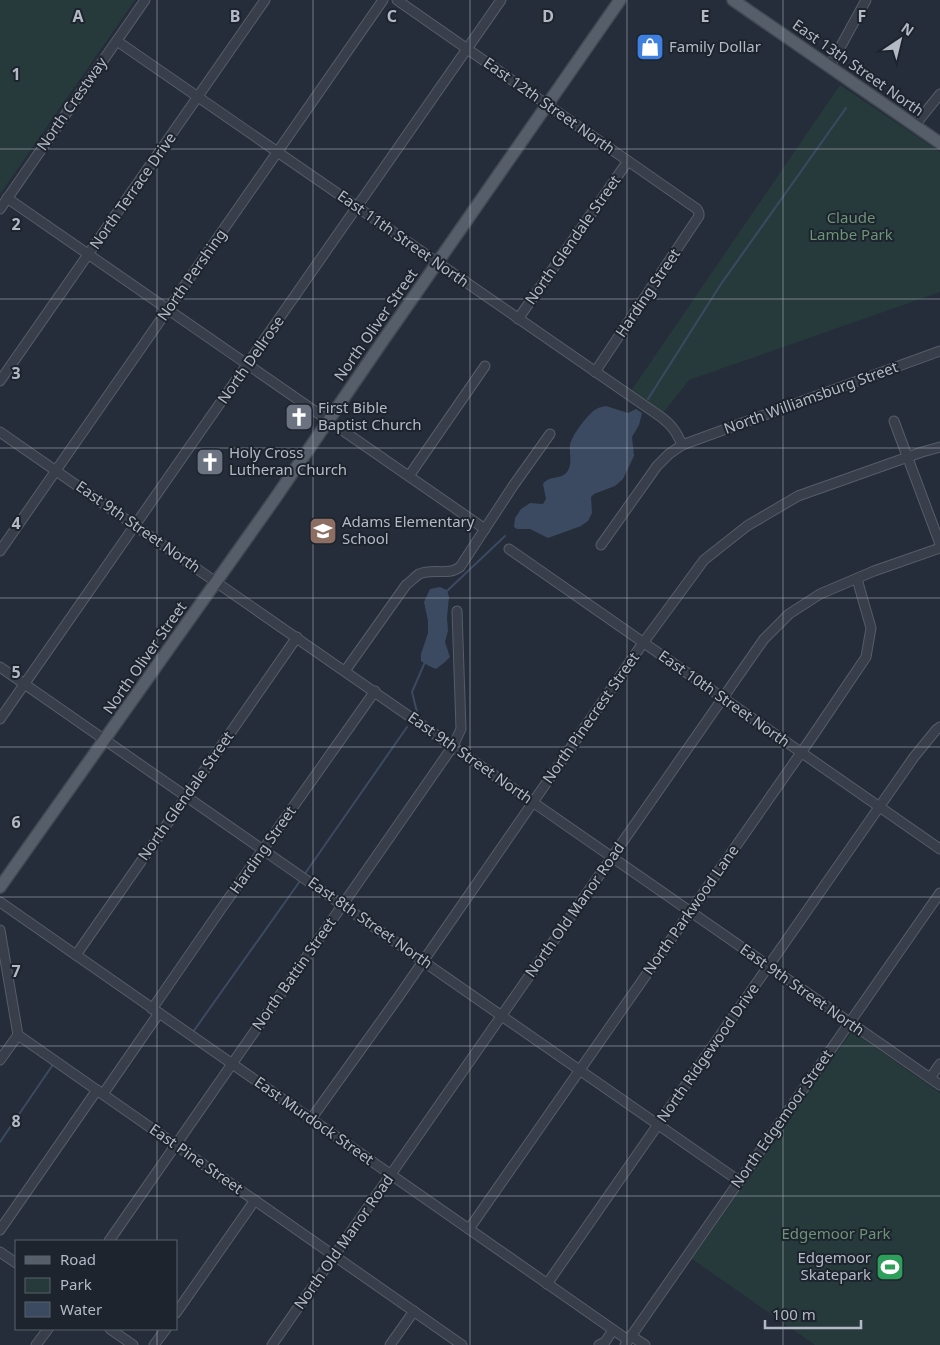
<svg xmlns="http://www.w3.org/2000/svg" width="940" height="1345" viewBox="0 0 940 1345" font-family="'Noto Sans',sans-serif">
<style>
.green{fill:#273a3b}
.water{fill:#3b4a61}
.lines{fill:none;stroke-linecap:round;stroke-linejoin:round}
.stream{stroke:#3b4a61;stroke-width:2}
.minor-casing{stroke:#565d68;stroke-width:11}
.major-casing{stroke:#414853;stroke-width:14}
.minor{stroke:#383f4a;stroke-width:9}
.major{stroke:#565e6a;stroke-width:11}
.grid{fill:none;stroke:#b3bac5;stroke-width:1;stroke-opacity:0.55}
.labels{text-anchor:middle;stroke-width:4;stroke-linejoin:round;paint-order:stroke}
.poi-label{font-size:15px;fill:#b3bac5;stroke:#1d242e;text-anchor:start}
.street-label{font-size:15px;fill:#b3bac5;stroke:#1d242e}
.park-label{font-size:15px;fill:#6c9476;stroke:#1d242e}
.grid-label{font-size:16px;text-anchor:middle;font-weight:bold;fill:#b3bac5;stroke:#1d242e;stroke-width:4;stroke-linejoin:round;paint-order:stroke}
</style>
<rect width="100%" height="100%" fill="#242d39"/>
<g class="green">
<polygon points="0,0 135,0 0,194"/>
<polygon points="840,85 940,152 940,292 689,380 663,413 631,391"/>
<polygon points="852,1031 940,1093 940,1345 815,1345 692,1259"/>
</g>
<g class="water">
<path d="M606,406L628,413L636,409L642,413L639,425L632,437L634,456L623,479L615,486L594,494L591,497L592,513L588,521L581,526L548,538L530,529H517L514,527L515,518L521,509L530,503L543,504L546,499L543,484C549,475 561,480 567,472C573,463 569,454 570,445C572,435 589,412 598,408C600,407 603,407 606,406Z"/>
<polygon points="440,587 447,590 449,597 447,618 448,631 445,642 450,657 445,662 436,669 429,666 421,661 421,654 428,633 428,621 424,602 430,589"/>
</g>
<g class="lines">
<g class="stream">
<polyline points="648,399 721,284 846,108"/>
<polyline points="447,591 505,536"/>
<polyline points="417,712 412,692 425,662"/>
<polyline points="304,875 407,727"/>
<polyline points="193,1032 300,881"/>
<polyline points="0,1142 54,1063"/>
</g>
<defs>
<g id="minor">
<polyline points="397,0 697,209 699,213 699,216 595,372"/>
<path d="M117,41L661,417C672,425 677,433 682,445"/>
<polyline points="830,66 866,0"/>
<polyline points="915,125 940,94"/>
<polyline points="7,198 485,529"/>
<polyline points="0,209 145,0"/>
<polyline points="518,319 628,161"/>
<polyline points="0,381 265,0"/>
<polyline points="894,421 940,544"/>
<polyline points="0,432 940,1085"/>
<polyline points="409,476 485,366"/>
<polyline points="601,545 657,466 669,454 682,445 940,351"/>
<polyline points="509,549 940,849"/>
<polyline points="0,551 383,0"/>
<polyline points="0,667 739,1181"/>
<path d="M345,671L406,585C410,582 415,577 419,574C433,568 448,576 460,567L513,486L550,434"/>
<polyline points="0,719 501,0"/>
<polyline points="0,902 628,1340"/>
<polyline points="0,930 18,1035 462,1345"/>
<polyline points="76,955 297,637"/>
<polyline points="152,1009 221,909 375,691"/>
<polyline points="0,1060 18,1035"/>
<polyline points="930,1078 940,1064"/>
<polyline points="103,1094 159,1013"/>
<polyline points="311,1119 397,999 643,643 704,560 747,526 798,496 922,452 940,447"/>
<polyline points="469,1229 812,737 866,657 871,628 857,579"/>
<polyline points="0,1230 97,1090"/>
<polyline points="109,1241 453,746 461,729 457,611"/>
<polyline points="0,1252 16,1263"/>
<polyline points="547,1284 914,757 936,730 940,727"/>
<polyline points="176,1313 255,1200"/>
<polyline points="110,1329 133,1345"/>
<polyline points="631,1336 645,1345"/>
<polyline points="36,1345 48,1329"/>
<polyline points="154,1345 166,1329"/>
<polyline points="272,1345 764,639 789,614 820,594 874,571 940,548"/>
<polyline points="390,1345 414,1311"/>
<polyline points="599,1345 605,1342 613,1330"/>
<polyline points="625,1345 940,893"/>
</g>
<g id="major">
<polyline points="733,0 940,143"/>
<polyline points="0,887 274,500 380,345 620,0"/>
</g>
</defs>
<use href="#minor" class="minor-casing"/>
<use href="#major" class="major-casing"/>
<use href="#minor" class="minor"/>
<use href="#major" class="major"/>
</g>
<path class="grid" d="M157,0V1241M313,0V1345M470,0V1345M627,0V1345M783,0V1345M0,149H940M0,299H940M0,448H940M0,598H940M0,747H940M0,897H940M0,1046H940M0,1196H940M157,1329V1345"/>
<defs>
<symbol id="shop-square" viewBox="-11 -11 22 22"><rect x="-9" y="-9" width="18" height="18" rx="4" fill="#3f7fe0" stroke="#1d242e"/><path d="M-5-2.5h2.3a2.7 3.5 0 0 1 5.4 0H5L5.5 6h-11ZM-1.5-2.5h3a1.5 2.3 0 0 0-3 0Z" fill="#fff"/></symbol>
<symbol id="church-square" viewBox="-11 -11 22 22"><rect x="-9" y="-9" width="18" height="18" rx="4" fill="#6b7280" stroke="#1d242e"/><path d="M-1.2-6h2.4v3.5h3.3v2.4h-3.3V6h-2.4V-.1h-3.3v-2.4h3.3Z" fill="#fff"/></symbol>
<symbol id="school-square" viewBox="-11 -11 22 22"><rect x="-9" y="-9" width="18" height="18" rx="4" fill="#8d6e63" stroke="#1d242e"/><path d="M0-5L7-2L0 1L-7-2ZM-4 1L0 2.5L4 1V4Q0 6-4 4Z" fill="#fff"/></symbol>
<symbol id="stadium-square" viewBox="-11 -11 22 22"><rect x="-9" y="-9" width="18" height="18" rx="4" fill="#2e9e5b" stroke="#1d242e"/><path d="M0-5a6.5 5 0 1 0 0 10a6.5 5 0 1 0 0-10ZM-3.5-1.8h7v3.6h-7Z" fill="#fff"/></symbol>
</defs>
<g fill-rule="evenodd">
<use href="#shop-square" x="634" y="31" width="32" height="32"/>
<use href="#church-square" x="283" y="401" width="32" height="32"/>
<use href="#church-square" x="194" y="446" width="32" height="32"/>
<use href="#school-square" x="307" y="515" width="32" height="32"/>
<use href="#stadium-square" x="874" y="1251" width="32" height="32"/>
</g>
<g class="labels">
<g class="poi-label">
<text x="669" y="52">Family Dollar</text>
<text x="318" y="413">First Bible<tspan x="318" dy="17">Baptist Church</tspan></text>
<text x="229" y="458">Holy Cross<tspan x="229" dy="17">Lutheran Church</tspan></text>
<text x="342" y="527">Adams Elementary<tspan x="342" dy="17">School</tspan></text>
<text x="871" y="1263" text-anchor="end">Edgemoor<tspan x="871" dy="17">Skatepark</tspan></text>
</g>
<g class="street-label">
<text transform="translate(858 68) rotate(35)" y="5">East 13th Street North</text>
<text transform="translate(72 104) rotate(-55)" y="5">North Crestway</text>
<text transform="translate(549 106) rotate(35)" y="5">East 12th Street North</text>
<text transform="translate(133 191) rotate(-55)" y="5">North Terrace Drive</text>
<text transform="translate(403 239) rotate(35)" y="5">East 11th Street North</text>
<text transform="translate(573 240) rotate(-55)" y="5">North Glendale Street</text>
<text transform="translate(192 275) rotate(-55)" y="5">North Pershing</text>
<text transform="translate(648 293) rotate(-56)" y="5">Harding Street</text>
<text transform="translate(376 325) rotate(-55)" y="5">North Oliver Street</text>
<text transform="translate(251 360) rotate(-55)" y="5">North Dellrose</text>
<text transform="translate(811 398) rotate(-20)" y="5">North Williamsburg Street</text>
<text transform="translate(138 527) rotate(35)" y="5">East 9th Street North</text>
<text transform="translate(145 658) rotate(-55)" y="5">North Oliver Street</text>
<text transform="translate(724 699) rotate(35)" y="5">East 10th Street North</text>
<text transform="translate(591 718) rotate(-55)" y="5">North Pinecrest Street</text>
<text transform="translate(470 758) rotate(35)" y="5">East 9th Street North</text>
<text transform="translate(186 796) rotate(-55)" y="5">North Glendale Street</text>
<text transform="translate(263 850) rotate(-55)" y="5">Harding Street</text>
<text transform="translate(575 910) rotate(-55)" y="5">North Old Manor Road</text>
<text transform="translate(691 910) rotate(-55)" y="5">North Parkwood Lane</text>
<text transform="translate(370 923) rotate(35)" y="5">East 8th Street North</text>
<text transform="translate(294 974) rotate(-55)" y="5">North Battin Street</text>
<text transform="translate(802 990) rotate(35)" y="5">East 9th Street North</text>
<text transform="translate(708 1053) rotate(-55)" y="5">North Ridgewood Drive</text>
<text transform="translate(782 1119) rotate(-55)" y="5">North Edgemoor Street</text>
<text transform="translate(314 1121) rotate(35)" y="5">East Murdock Street</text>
<text transform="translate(196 1159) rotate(35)" y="5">East Pine Street</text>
<text transform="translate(344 1242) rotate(-55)" y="5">North Old Manor Road</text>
</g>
<g class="park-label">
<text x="851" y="223">Claude<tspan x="851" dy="17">Lambe Park</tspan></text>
<text x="836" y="1239">Edgemoor Park</text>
</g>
</g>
<g class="grid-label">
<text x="78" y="22">A</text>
<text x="235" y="22">B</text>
<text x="392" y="22">C</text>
<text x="548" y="22">D</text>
<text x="705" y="22">E</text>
<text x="862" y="22">F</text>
<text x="16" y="80">1</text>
<text x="16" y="230">2</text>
<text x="16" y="379">3</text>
<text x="16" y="529">4</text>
<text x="16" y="678">5</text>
<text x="16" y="828">6</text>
<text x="16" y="977">7</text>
<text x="16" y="1127">8</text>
</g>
<rect x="15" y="1240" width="162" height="90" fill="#1d242e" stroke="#59606a"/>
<rect x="25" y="1256" width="25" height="8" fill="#565e6a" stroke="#59606a"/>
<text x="60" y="1265" font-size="15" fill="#b3bac5">Road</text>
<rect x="25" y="1278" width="25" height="15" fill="#273a3b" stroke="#59606a"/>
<text x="60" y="1290" font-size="15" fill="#b3bac5">Park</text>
<rect x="25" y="1302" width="25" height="15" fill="#3b4a61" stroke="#59606a"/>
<text x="60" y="1315" font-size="15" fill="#b3bac5">Water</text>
<g transform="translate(900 40) rotate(35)" stroke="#1d242e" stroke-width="4" paint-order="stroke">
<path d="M0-4L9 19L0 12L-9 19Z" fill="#b3bac5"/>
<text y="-8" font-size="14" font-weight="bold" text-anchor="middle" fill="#b3bac5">N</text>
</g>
<path d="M765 1320v8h96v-8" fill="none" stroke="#b3bac5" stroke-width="2.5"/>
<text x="772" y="1320" font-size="15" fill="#b3bac5" stroke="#1d242e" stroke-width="4" paint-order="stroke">100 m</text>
</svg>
